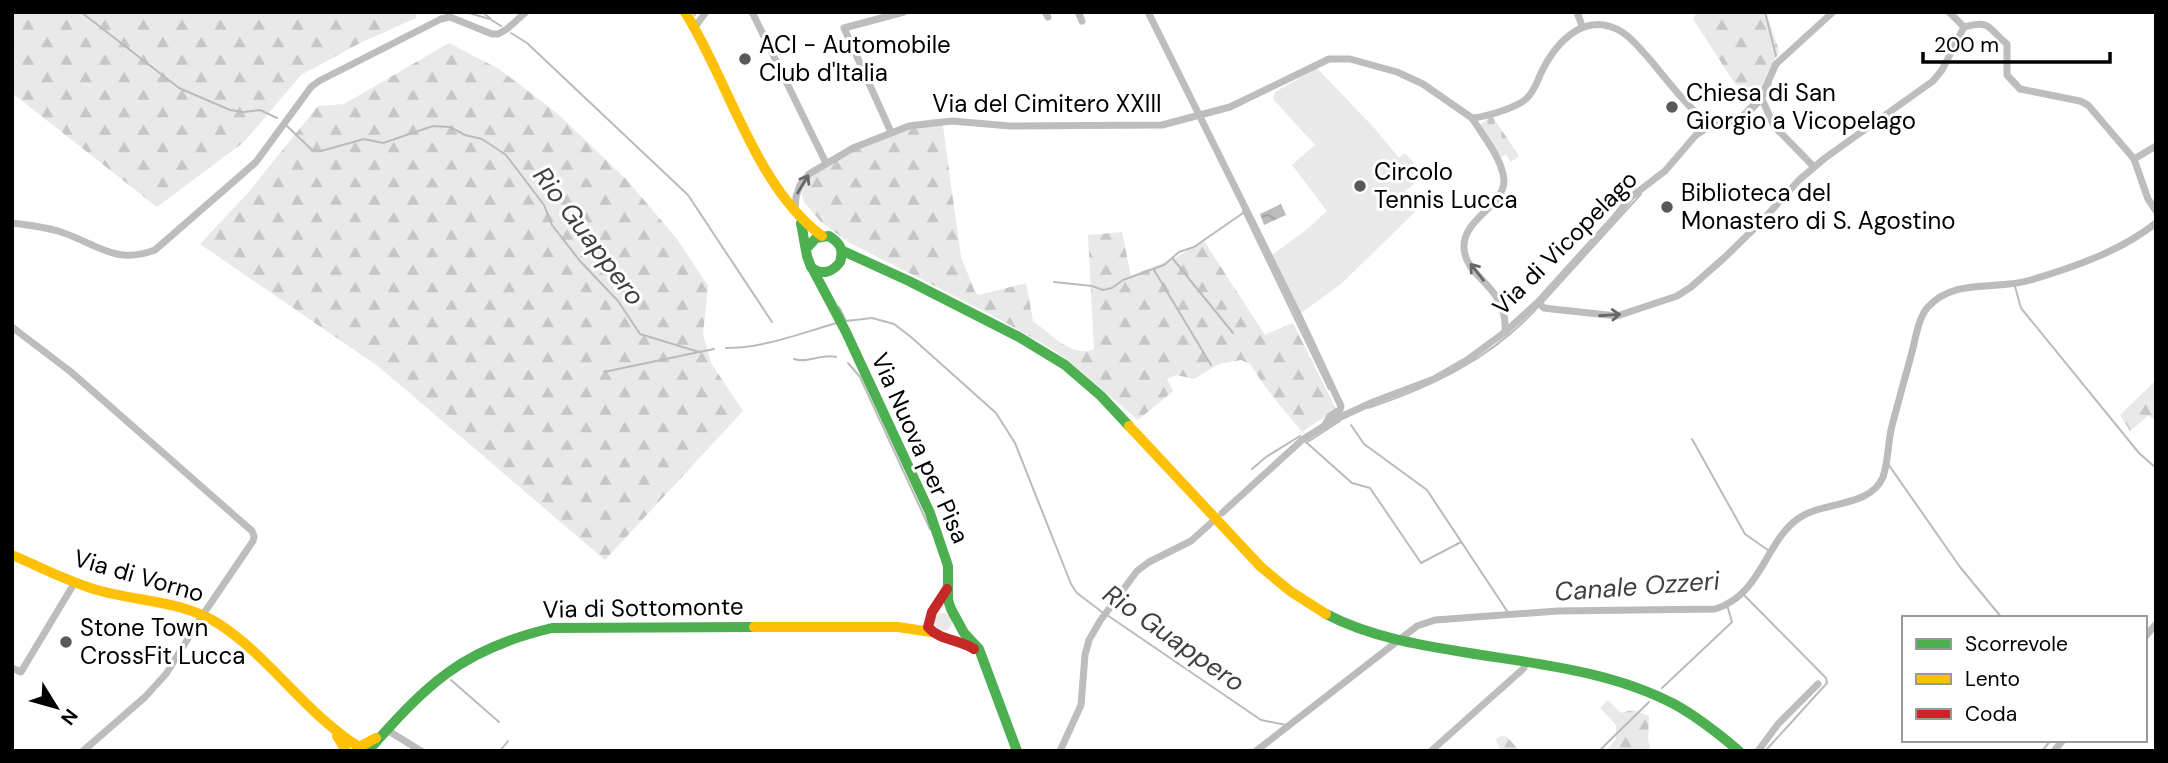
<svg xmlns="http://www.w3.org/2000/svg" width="2168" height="763" viewBox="0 0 2168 763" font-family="'DM Sans',sans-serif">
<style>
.green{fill:#e9e9e9}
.forest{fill:url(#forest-firs)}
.cemetery{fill:url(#cemetery-stones)}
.water{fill:url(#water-waves)}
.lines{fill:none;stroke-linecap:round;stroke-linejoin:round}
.stream{stroke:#bbb;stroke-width:2}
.canal{stroke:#bbb;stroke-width:7}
.street{stroke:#bdbdbd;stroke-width:7}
.fast{stroke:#4caf50;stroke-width:10}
.slow{stroke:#ffc107;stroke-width:10}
.jam{stroke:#c62828;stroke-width:10}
.oneway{stroke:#686868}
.poi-dot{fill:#595959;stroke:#fff;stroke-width:2.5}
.labels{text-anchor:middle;stroke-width:6;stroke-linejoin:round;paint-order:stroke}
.poi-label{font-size:24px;fill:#000;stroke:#fff;text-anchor:start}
.street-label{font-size:24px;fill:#000;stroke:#fff}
.water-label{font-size:26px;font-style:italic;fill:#3f3f3f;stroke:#fff}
</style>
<defs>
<pattern id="forest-firs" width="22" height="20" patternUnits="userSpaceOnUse" patternTransform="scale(1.75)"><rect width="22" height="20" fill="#e9e9e9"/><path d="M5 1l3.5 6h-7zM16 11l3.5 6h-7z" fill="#c6c6c6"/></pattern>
<pattern id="cemetery-stones" width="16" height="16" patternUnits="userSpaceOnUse" patternTransform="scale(1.75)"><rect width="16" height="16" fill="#e9e9e9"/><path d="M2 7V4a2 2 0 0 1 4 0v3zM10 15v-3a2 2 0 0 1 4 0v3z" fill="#c6c6c6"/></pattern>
<pattern id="water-waves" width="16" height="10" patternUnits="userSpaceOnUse" patternTransform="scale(1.75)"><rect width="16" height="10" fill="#bbb"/><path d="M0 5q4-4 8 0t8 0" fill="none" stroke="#9f9f9f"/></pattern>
</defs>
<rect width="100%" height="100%" fill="#fff"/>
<g class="green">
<polygon points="1317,68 1376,130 1399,158 1405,153 1424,175 1400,196 1417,210 1341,284 1301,313 1272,255 1306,230 1327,211 1292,165 1315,145 1273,99 1275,92"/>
<circle cx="943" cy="622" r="9"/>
</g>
<g class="forest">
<polygon points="12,12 416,12 416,18 360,43 301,75 244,142 157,207 12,93"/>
<polygon points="1697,12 1766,12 1779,51 1757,94 1735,84 1693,19"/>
<polygon points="449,43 499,69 558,114 627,180 677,239 708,286 703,334 711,363 743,411 605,560 379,367 200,244 247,194 318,106 344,104"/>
<path d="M942,119L961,257L975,292L979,295L1026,283L1033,321C1051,334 1073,359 1094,349L1088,235L1122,232L1131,276L1175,258L1204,241L1265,335L1293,323L1336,409L1302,432L1266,388L1250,364L1241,360L1219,364L1194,379L1176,375L1167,379L1173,391L1138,420L1073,365L1052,349L990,314L848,242L820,221L804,202L802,194L803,186L809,178C851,151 890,119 942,119Z"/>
<polygon points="2154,382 2156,420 2148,416 2130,431 2120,415"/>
<polygon points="1608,700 1621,713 1633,710 1649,716 1648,740 1651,751 1606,751 1616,739 1616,725 1600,708"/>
<polygon points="1501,736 1507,737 1520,751 1500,751 1496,739"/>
</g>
<polygon class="cemetery" points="1492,116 1519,156 1511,162 1506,154 1501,157 1479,125"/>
<polygon class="water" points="1281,204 1286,215 1264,225 1260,214"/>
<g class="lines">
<g class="stream">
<polyline points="81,12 179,88 230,110 244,112 260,110 277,118"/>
<polyline points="465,12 490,19 501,26"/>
<polyline points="482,12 490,18"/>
<polyline points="693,12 695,15"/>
<polyline points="1765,12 1776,56"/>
<polyline points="511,33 527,43 688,195 772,322"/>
<polyline points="1765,97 1771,83"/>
<polyline points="1751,113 1760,104"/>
<polyline points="287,126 312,150 321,151 364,139 383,143 433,126 450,127 465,135 482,139 506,155 544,205 552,225 580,261 618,301 640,334 699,352 714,349"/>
<polyline points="1718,128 1738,125 1745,119"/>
<polyline points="1243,211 1329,389"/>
<polyline points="1173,259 1233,333"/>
<polyline points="1154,270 1211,365"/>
<polyline points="1054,282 1092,286 1103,290 1112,288 1123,280 1164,265 1179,252 1194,247 1243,213"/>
<polyline points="2014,283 2021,308 2139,453 2156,468"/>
<polyline points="1542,303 1641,194"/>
<polyline points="839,307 846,321"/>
<polyline points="846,321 872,318 894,324 911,337 996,413 1015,443 1071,584 1077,593 1102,612"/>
<path d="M726,348C764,348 801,333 837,323"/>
<path d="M794,359C807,364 822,353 836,357"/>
<polyline points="848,363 860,377 930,529"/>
<polyline points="604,372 699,352"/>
<path d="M1368,408C1432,387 1492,358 1538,307"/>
<polyline points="1351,425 1364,444 1427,490 1509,614"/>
<polyline points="1692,439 1745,534 1772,553"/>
<polyline points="1306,443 1340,421"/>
<polyline points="1307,443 1352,483 1370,488 1421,563 1461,542"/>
<polyline points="1886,461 1960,567 2002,618"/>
<polyline points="1252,469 1266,457 1300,436"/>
<polyline points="1742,593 1826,678 1827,683 1767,749"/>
<polyline points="1107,615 1261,720 1291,726"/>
<polyline points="451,680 499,722"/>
<polyline points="1662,688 1732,622 1727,605"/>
<polyline points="500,751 508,741"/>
<polyline points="1599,751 1649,702"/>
<polyline points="2042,751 2051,740"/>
</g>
<path class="canal" d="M1256,751L1417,626L1435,620L1558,611L1715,609C1762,595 1765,541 1799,518C1823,501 1870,508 1883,477C1888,462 1888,445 1891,430C1898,402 1906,375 1913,348C1916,335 1919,318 1927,308C1955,277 1995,291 2031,280C2074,267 2121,251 2156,223"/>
<g class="street">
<polyline points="752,12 826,163"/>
<polyline points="1045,12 1048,17"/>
<polyline points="1078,12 1082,21"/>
<polyline points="1148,12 1297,312 1341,406 1340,410 1330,416 1325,425"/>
<polyline points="1577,12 1582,26"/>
<path d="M1949,12L1964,27C1992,19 1988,29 2007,44V75L2020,89L2080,101L2088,105L2134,159L2148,199L2156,211"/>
<polyline points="695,27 706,12"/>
<polyline points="1761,97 1774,126 1814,167"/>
<path d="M1472,118C1483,136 1502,158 1504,180C1505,206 1462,219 1464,248C1466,280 1508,285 1505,332"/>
<polyline points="891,132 844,28 904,12"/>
<polyline points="2134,159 2156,146"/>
<path d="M795,210L796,197L800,185L809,174L853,148L909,126L952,121L1010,126L1162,125L1230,107L1329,59H1350L1397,72L1423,84L1472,118C1485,117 1516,108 1526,99C1535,91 1537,81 1542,71C1557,41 1586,10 1622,32C1633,39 1643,52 1652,62C1670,84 1688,107 1710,126"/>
<path d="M12,223C29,225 45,227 61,232C97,244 115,265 155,250L256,162L311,87L319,81L441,19L450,17L492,34H498L507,29L526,12"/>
<polyline points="1538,302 1544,308 1552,309 1617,316 1677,296 1691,287 1724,258 1760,223 1799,180 1825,158 1933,81 1942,70 1964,27"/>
<polyline points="12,327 71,372 252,531 254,536 253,541 202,616 166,674 145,697 83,751"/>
<polyline points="1222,513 1302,440 1332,421 1373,402 1434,379 1467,360 1505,332 1538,302 1615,217 1631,197 1665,171 1696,135 1710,126 1735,122 1744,115 1761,97 1776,64 1833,12"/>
<polyline points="2145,637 2156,624"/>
<polyline points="12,668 21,672 75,582"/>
<polyline points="387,730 421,751"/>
<polyline points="1060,751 1081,705 1085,655 1089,640 1100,621 1137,571 1149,562 1191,541 1212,522"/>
<polyline points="1431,751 1524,668"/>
<polyline points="1758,751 1778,724 1818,684"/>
<polyline points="2054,751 2063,740"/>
</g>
<g class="fast">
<path d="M801,223L807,256L811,267C822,276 833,272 840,262C844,249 840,243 829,236L816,238L807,248"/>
<polyline points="843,251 909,281 1019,337 1065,365 1101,396 1129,426"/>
<polyline points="812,268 846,332 930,513 948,566 948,600 951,609 964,633 979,649 1017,751"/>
<path d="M1326,614C1370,637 1419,645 1469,653C1538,664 1611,671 1674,704C1698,717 1719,734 1739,751"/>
<path d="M368,751C427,684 462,649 552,628L754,627"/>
</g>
<g class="slow">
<path d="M685,12C729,82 755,186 822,236"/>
<polyline points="1129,426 1261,567 1290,591 1326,614"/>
<path d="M12,555C41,567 70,583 101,591C141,602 183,601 219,624C271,658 304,712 359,747L376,738"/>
<polyline points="754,627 898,627 931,632"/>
<polyline points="337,736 346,751"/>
</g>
<path class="jam" d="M947,589L932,612L928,627C940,641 959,639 974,649"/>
</g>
<defs><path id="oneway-shaft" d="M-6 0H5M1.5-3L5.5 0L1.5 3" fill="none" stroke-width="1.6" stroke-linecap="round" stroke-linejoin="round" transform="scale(1.75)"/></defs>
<g class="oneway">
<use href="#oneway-shaft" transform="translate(803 184) rotate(-59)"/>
<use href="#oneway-shaft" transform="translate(1477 272) rotate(-128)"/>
<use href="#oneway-shaft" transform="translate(1610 315) rotate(-4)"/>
</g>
<g class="poi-dot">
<circle cx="745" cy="59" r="7"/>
<circle cx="1672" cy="107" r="7"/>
<circle cx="1360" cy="186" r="7"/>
<circle cx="1667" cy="207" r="7"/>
<circle cx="66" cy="642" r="7"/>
</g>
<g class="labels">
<g class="poi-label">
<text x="759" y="53">ACI - Automobile<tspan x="759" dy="28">Club d'Italia</tspan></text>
<text x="1686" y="101">Chiesa di San<tspan x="1686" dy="28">Giorgio a Vicopelago</tspan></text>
<text x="1374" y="180">Circolo<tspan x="1374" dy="28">Tennis Lucca</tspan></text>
<text x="1681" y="201">Biblioteca del<tspan x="1681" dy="28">Monastero di S. Agostino</tspan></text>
<text x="80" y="636">Stone Town<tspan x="80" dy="28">CrossFit Lucca</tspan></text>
</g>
<g class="street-label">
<text x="1047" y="112">Via del Cimitero XXIII</text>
<text transform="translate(1565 243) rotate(-45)" y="8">Via di Vicopelago</text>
<text transform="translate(920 448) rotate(66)" y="8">Via Nuova per Pisa</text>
<text transform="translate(139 576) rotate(16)" y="8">Via di Vorno</text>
<text transform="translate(643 608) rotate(-1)" y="8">Via di Sottomonte</text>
</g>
<g class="water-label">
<text transform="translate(589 236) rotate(53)" y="9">Rio Guappero</text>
<text transform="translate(1637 586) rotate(-4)" y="9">Canale Ozzeri</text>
<text transform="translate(1174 638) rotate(35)" y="9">Rio Guappero</text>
</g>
</g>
<rect width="2168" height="763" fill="none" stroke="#000000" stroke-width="28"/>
<rect x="1902" y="616" width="245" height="126" fill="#ffffff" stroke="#999999" stroke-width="2"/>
<rect x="1916" y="639" width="35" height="10" fill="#4caf50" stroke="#999999" stroke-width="2"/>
<text x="1965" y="651" font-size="21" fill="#000000">Scorrevole</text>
<rect x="1916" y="674" width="35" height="10" fill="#ffc107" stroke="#999999" stroke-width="2"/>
<text x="1965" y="686" font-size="21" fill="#000000">Lento</text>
<rect x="1916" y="709" width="35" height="10" fill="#c62828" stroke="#999999" stroke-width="2"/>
<text x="1965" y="721" font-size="21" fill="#000000">Coda</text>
<g transform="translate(56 707) rotate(127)" stroke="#ffffff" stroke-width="5" paint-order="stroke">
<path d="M0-5L12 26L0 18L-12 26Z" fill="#000000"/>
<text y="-10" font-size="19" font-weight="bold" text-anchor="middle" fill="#000000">N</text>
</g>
<path d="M1923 52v10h187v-10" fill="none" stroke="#000000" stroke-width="3.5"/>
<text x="1934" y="52" font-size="21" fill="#000000" stroke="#ffffff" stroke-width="5" paint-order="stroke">200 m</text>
</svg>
